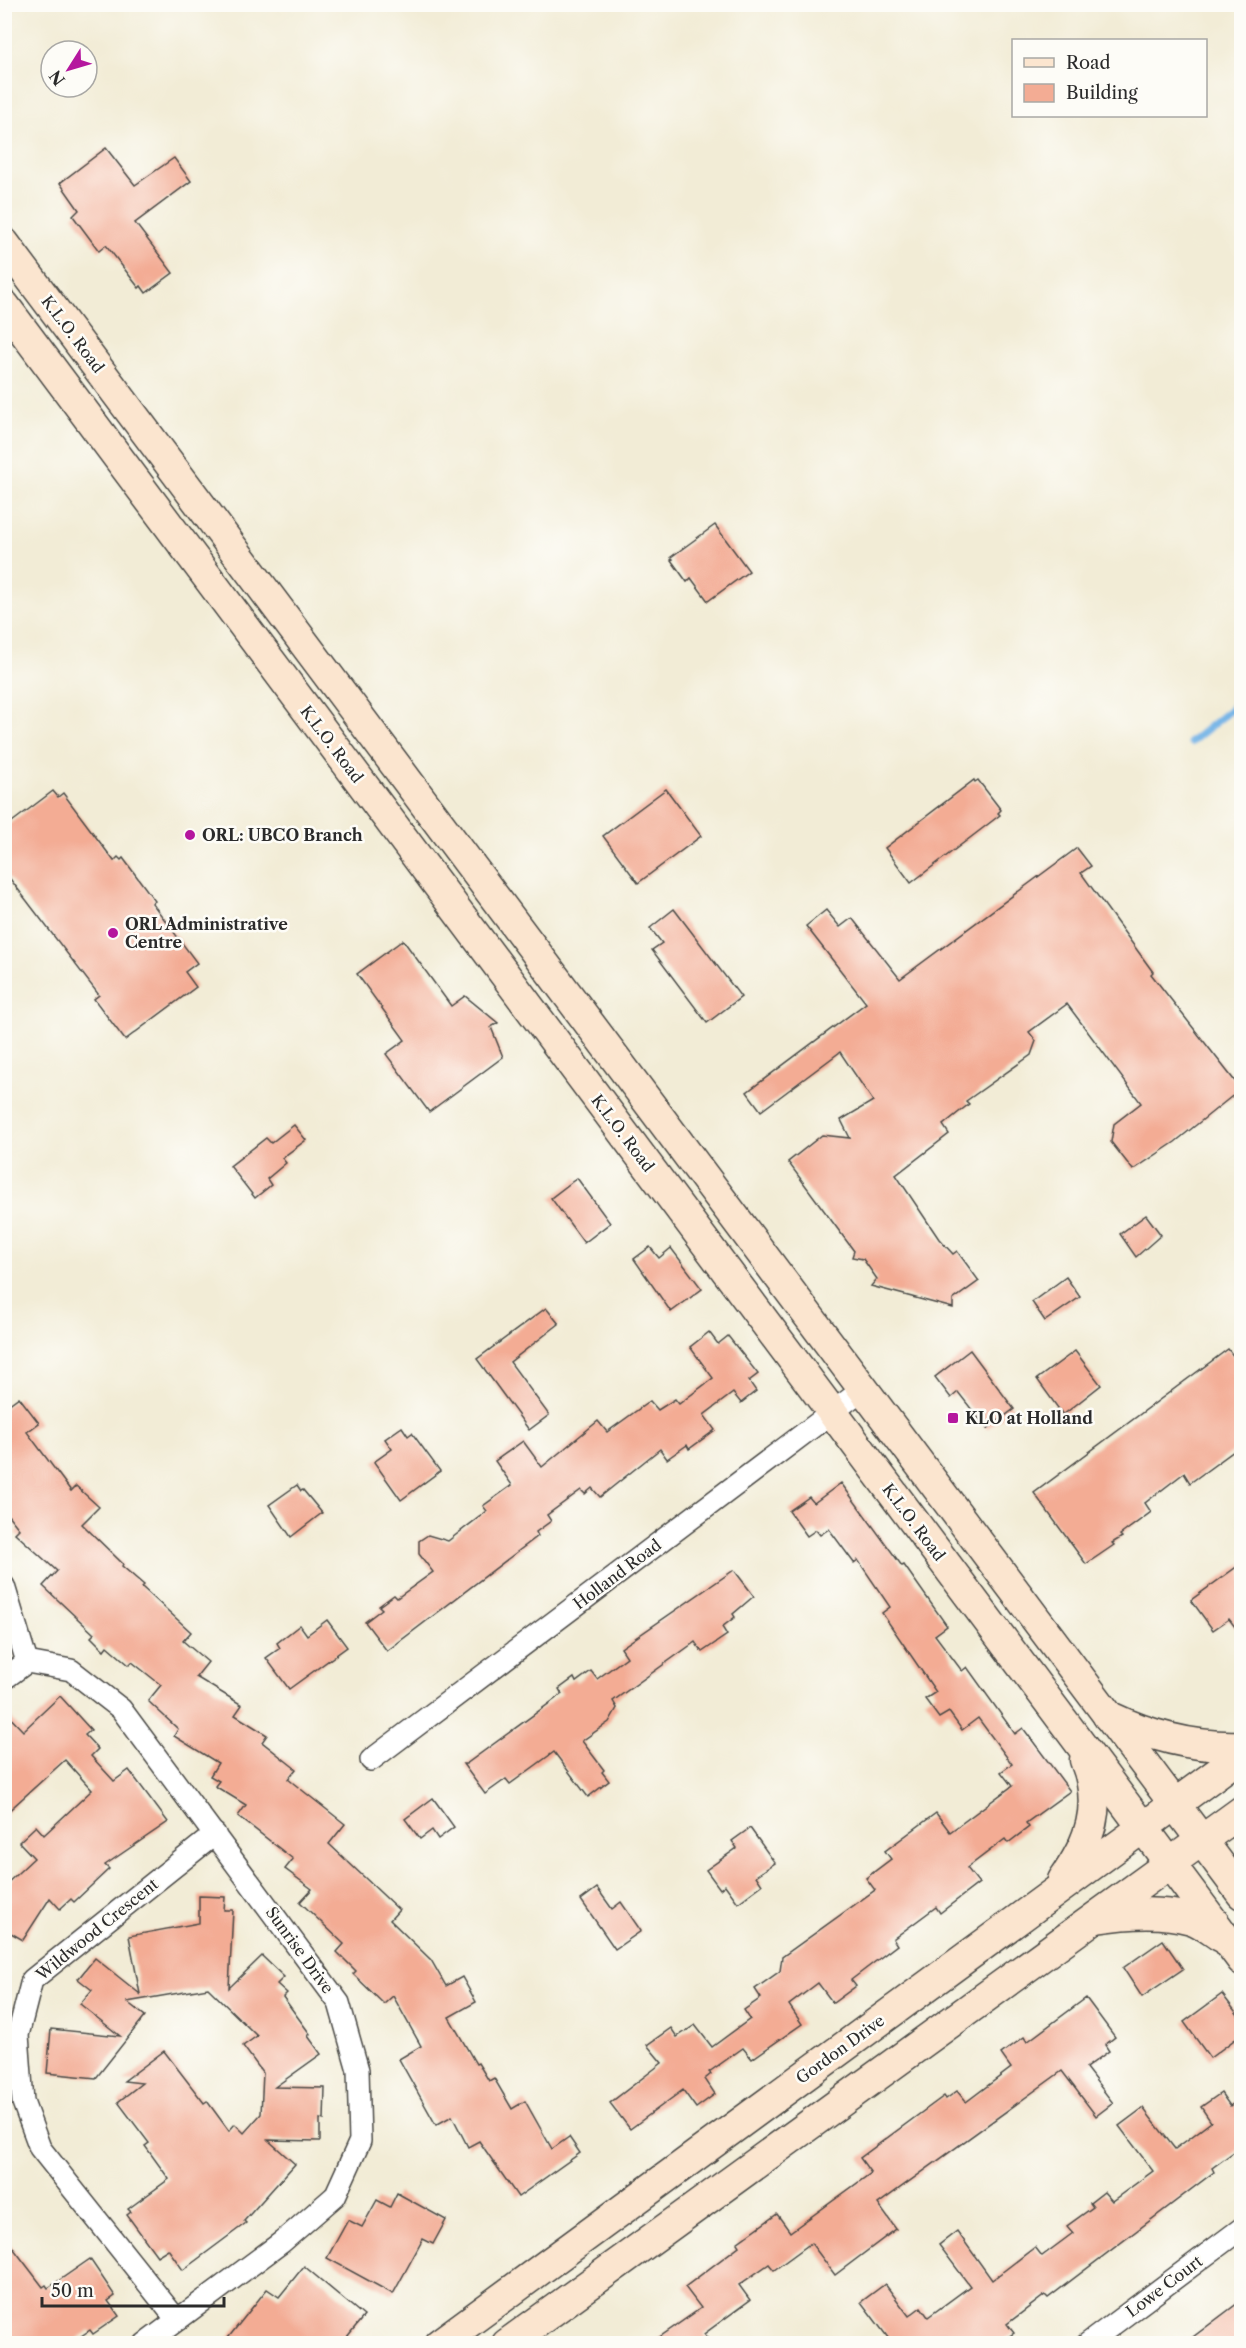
<svg xmlns="http://www.w3.org/2000/svg" width="1246" height="2348" viewBox="0 0 1246 2348" font-family="'Libre Caslon Text',serif">
<style>
.lines{fill:none;stroke-linecap:round;stroke-linejoin:round}
.stream{stroke:#72b3e6;stroke-width:8}
.building{fill:#f3ac94}
.street-casing{stroke:#494845;stroke-width:24}
.secondary-casing{stroke:#494845;stroke-width:33}
.street{stroke:#fff;stroke-width:21}
.secondary{stroke:#fbe5cf;stroke-width:30}
.poi-dot{fill:#b5179e;stroke:#fdfcf7;stroke-width:2}
.labels{text-anchor:middle;stroke-width:5;stroke-linejoin:round;paint-order:stroke}
.street-label{font-size:16px;fill:#2b2b2b;stroke:#fdfcf7}
.poi-label{font-size:16px;font-weight:bold;fill:#2b2b2b;stroke:#fdfcf7;text-anchor:start}
</style>
<rect width="100%" height="100%" fill="#fdfcf7"/>
<filter id="ink" filterUnits="userSpaceOnUse"><feTurbulence type="fractalNoise" baseFrequency=".0167" numOctaves="2"/><feDisplacementMap in="SourceGraphic" scale="12" xChannelSelector="R" yChannelSelector="G"/><feConvolveMatrix kernelMatrix="1 2 1 2 8 2 1 2 1" color-interpolation-filters="sRGB"/></filter>
<filter id="wash" filterUnits="userSpaceOnUse"><feTurbulence type="fractalNoise" baseFrequency=".008" numOctaves="4" result="noise"/><feDisplacementMap in="SourceGraphic" scale="24" xChannelSelector="R" yChannelSelector="G"/><feGaussianBlur stdDeviation="1.35" result="paint"/><feColorMatrix in="noise" values="0 0 0 0 0 0 0 0 0 0 0 0 0 0 0 0 0 1.4 0 .05"/><feComposite in="paint" operator="in"/></filter>
<g filter="url(#wash)">
<rect width="100%" height="100%" fill="#f2ecd6"/>
<g class="lines">
<polyline class="stream" points="1191,742 1234,707 1242,684"/>
</g>
<g id="blocks">
<g class="building">
<polygon points="106,148 135,185 174,158 191,181 135,223 173,273 146,293 141,286 139,288 106,245 99,251 73,216 79,210 60,183"/>
<polygon points="715,525 749,571 708,601 691,578 687,582 671,560 673,559 671,557"/>
<polygon points="974,780 975,782 978,780 1001,810 998,813 1000,815 911,883 885,848"/>
<polygon points="666,789 701,836 638,883 603,836"/>
<polygon points="53,791 58,797 63,793 114,861 118,857 121,860 123,858 155,901 152,903 197,963 185,972 196,987 125,1040 94,999 99,995 4,871 4,828"/>
<polygon points="1077,848 1091,866 1081,873 1153,972 1151,974 1241,1089 1175,1142 1133,1170 1111,1142 1114,1124 1141,1103 1067,1004 1029,1032 1036,1041 1031,1055 966,1101 969,1104 943,1125 949,1134 896,1175 939,1239 953,1254 957,1251 979,1281 953,1300 953,1308 871,1286 877,1279 863,1259 852,1257 854,1251 788,1162 822,1135 850,1138 841,1120 873,1101 840,1052 761,1111 747,1092 866,1003 806,926 826,910 840,927 852,918 900,979"/>
<polygon points="674,909 741,997 707,1023 652,950 662,943 650,928"/>
<polygon points="403,940 451,1006 465,996 498,1023 491,1027 503,1057 429,1112 386,1054 405,1040 357,974"/>
<polygon points="294,1125 306,1140 282,1158 286,1163 267,1179 271,1185 255,1198 230,1166 266,1138 271,1143"/>
<polygon points="577,1178 610,1223 584,1243 551,1198"/>
<polygon points="1146,1215 1161,1235 1136,1257 1120,1234"/>
<polygon points="650,1247 659,1258 671,1248 702,1289 671,1312 634,1259"/>
<polygon points="1066,1277 1080,1297 1045,1321 1032,1302"/>
<polygon points="546,1308 559,1324 510,1362 549,1415 529,1430 477,1359"/>
<polygon points="709,1332 718,1344 728,1336 758,1374 749,1381 756,1391 741,1403 733,1393 704,1415 715,1430 689,1449 687,1445 667,1459 660,1449 600,1497 592,1488 585,1494 581,1490 547,1515 551,1521 536,1532 538,1536 387,1651 365,1622 382,1609 379,1606 394,1595 397,1598 433,1572 419,1554 419,1541 428,1535 448,1541 487,1511 483,1506 512,1485 495,1461 523,1441 542,1467 598,1421 607,1432 650,1401 658,1410 675,1399 679,1404 713,1378 690,1347"/>
<polygon points="1228,1349 1242,1367 1242,1445 1190,1483 1184,1473 1145,1503 1151,1512 1120,1535 1122,1537 1112,1543 1114,1545 1086,1564 1034,1493"/>
<polygon points="970,1350 1014,1409 987,1429 958,1392 951,1398 935,1377"/>
<polygon points="1075,1351 1101,1385 1063,1415 1037,1379"/>
<polygon points="19,1397 39,1423 27,1432 71,1491 76,1486 99,1507 82,1524 123,1564 122,1566 144,1585 142,1587 191,1632 183,1641 208,1662 196,1677 242,1705 235,1715 267,1735 262,1742 296,1769 288,1779 345,1824 329,1844 399,1910 390,1920 431,1960 446,1986 462,1977 476,2002 449,2017 476,2064 478,2063 489,2081 494,2078 512,2109 525,2101 552,2149 569,2137 580,2153 518,2197 479,2141 468,2147 452,2116 436,2125 399,2059 421,2046 393,1996 384,2004 353,1974 356,1971 337,1952 344,1944 300,1902 312,1889 285,1869 293,1859 238,1816 246,1805 215,1786 219,1781 210,1776 218,1763 174,1736 178,1729 148,1701 161,1685 132,1662 129,1665 107,1646 104,1650 91,1637 94,1634 43,1586 57,1571 15,1533 19,1529 4,1510 4,1408"/>
<polygon points="402,1427 408,1436 412,1433 440,1471 401,1500 374,1462 392,1449 385,1439"/>
<polygon points="841,1483 902,1566 904,1565 947,1626 935,1635 962,1671 967,1667 1015,1734 1023,1728 1070,1791 1026,1823 1029,1827 1008,1843 1005,1839 967,1868 979,1883 940,1913 936,1907 893,1939 897,1945 851,1980 856,1986 833,2003 818,1983 789,2005 802,2024 752,2059 743,2048 709,2072 711,2074 705,2079 715,2094 696,2108 683,2090 630,2129 610,2103 662,2063 647,2045 671,2028 677,2037 695,2025 712,2047 750,2019 744,2010 761,1998 755,1989 780,1971 782,1957 875,1890 866,1878 891,1859 885,1851 936,1813 950,1832 1012,1786 1001,1772 1012,1764 978,1718 962,1730 949,1712 939,1718 925,1699 936,1692 882,1613 890,1607 858,1560 854,1563 829,1529 820,1535 816,1530 807,1536 789,1511 809,1497 814,1503"/>
<polygon points="297,1485 301,1491 303,1490 322,1513 291,1537 269,1505"/>
<polygon points="1242,1563 1242,1636 1229,1619 1213,1630 1191,1600"/>
<polygon points="734,1570 754,1596 733,1614 735,1617 722,1627 727,1635 702,1652 695,1642 613,1701 617,1708 609,1722 582,1741 604,1770 602,1772 609,1781 588,1797 554,1752 510,1784 506,1779 485,1794 463,1764 466,1764 562,1694 559,1689 574,1678 576,1682 591,1671 597,1679 627,1657 621,1648"/>
<polygon points="327,1620 347,1647 289,1689 266,1658 280,1648 277,1643 300,1625 307,1635"/>
<polygon points="60,1696 91,1730 85,1735 98,1749 91,1756 114,1781 129,1770 168,1822 105,1865 109,1869 74,1902 71,1899 60,1909 50,1898 23,1940 4,1929 4,1886 34,1858 19,1842 36,1826 44,1835 92,1790 65,1760 4,1815 4,1711 23,1731"/>
<polygon points="433,1798 454,1827 438,1839 432,1830 420,1839 405,1819"/>
<polygon points="750,1828 775,1863 756,1876 762,1885 738,1903 725,1885 720,1889 706,1870 737,1848 732,1841"/>
<polygon points="597,1888 612,1909 621,1902 641,1931 615,1949 581,1900"/>
<polygon points="199,1896 225,1897 224,1910 233,1910 229,1988 262,1956 284,1977 277,1984 287,1993 283,1997 310,2034 308,2036 321,2054 275,2087 325,2088 324,2120 320,2119 320,2141 268,2140 295,2164 244,2221 246,2223 183,2270 168,2249 157,2256 127,2215 131,2212 128,2209 169,2179 145,2146 149,2143 118,2102 142,2083 124,2081 164,2051 204,2103 207,2101 229,2131 235,2124 244,2133 261,2114 263,2073 243,2046 257,2036 208,1988 127,2002 145,2016 96,2078 47,2073 51,2029 120,2036 80,2004 92,1990 78,1979 95,1958 140,1994 129,1936 199,1923"/>
<polygon points="1163,1940 1183,1969 1142,1997 1123,1968"/>
<polygon points="1222,1994 1242,2020 1242,2034 1210,2058 1184,2022"/>
<polygon points="1086,1998 1115,2037 1105,2045 1109,2051 1086,2068 1113,2103 1096,2116 1062,2071 878,2204 896,2229 835,2275 811,2243 774,2270 769,2264 739,2285 750,2300 704,2334 711,2343 651,2343 701,2308 685,2287 739,2246 737,2243 777,2214 790,2232 871,2173 860,2158 944,2096 946,2099 957,2091 966,2102 1011,2068 1001,2054 1024,2037 1027,2042"/>
<polygon points="1221,2093 1230,2106 1242,2097 1242,2146 1212,2168 1214,2172 1048,2298 1045,2295 1007,2324 1014,2333 999,2343 892,2343 861,2302 885,2284 909,2316 921,2307 928,2317 970,2286 939,2245 957,2231 992,2280 1035,2247 1042,2256 1073,2233 1067,2226 1093,2207 1090,2203 1104,2192 1112,2201 1153,2171 1119,2126 1143,2108 1175,2149 1211,2122 1201,2107"/>
<polygon points="397,2193 446,2220 433,2244 423,2239 393,2294 327,2258 348,2220 362,2227 377,2200 390,2207"/>
<polygon points="4,2236 43,2287 46,2285 48,2288 90,2259 115,2296 108,2301 119,2316 93,2334 90,2330 71,2343 4,2343"/>
<polygon points="304,2266 364,2316 342,2343 224,2343 267,2289 279,2297"/>
<polygon points="1242,2300 1242,2343 1185,2343"/>
</g>
</g>
</g>
<g filter="url(#ink)">
<use href="#blocks" fill-opacity="0" stroke="#494845" stroke-width="1.5"/>
<g class="lines">
<defs>
<g id="street">
<polyline points="4,1586 27,1662"/>
<polyline points="4,1679 27,1662 71,1670 121,1709 339,2003 358,2070 360,2141 335,2196 282,2242 145,2344"/>
<polyline points="371,1760 863,1389"/>
<polyline points="177,2320 40,2148 23,2102 18,2035 32,1980 215,1834"/>
<polyline points="1087,2344 1242,2228"/>
</g>
<g id="secondary">
<polyline points="4,243 1242,1894"/>
<polyline points="4,305 1242,1960"/>
<path d="M1108,1716C1150,1736 1195,1748 1242,1746"/>
<path d="M1063,1880C1090,1842 1104,1806 1085,1760"/>
<path d="M1096,1918C1127,1913 1161,1910 1191,1919C1201,1922 1211,1930 1220,1936"/>
<polyline points="439,2344 1242,1755"/>
<polyline points="507,2344 1242,1811"/>
</g>
</defs>
<use href="#street" class="street-casing"/>
<use href="#secondary" class="secondary-casing"/>
<use href="#street" class="street"/>
<use href="#secondary" class="secondary"/>
</g>
</g>
<g class="poi-dot">
<circle cx="190" cy="835" r="6"/>
<circle cx="113" cy="933" r="6"/>
<rect x="947" y="1412" width="12" height="12" rx="3"/>
</g>
<g class="labels">
<g class="street-label">
<text transform="translate(73 334) rotate(53)" y="6">K.L.O. Road</text>
<text transform="translate(332 744) rotate(53)" y="6">K.L.O. Road</text>
<text transform="translate(623 1133) rotate(53)" y="6">K.L.O. Road</text>
<text transform="translate(914 1522) rotate(53)" y="6">K.L.O. Road</text>
<text transform="translate(617 1574) rotate(-37)" y="6">Holland Road</text>
<text transform="translate(97 1929) rotate(-39)" y="6">Wildwood Crescent</text>
<text transform="translate(300 1950) rotate(54)" y="6">Sunrise Drive</text>
<text transform="translate(840 2049) rotate(-36)" y="6">Gordon Drive</text>
<text transform="translate(1164 2286) rotate(-37)" y="6">Lowe Court</text>
</g>
<g class="poi-label">
<text x="202" y="841">ORL: UBCO Branch</text>
<text x="125" y="930">ORL Administrative<tspan x="125" dy="18">Centre</tspan></text>
<text x="965" y="1424">KLO at Holland</text>
</g>
</g>
<rect width="1246" height="2348" fill="none" stroke="#fdfcf7" stroke-width="24"/>
<rect x="1012" y="39" width="195" height="78" fill="#fdfcf7" stroke="#a9a8a5" stroke-width="1.5"/>
<rect x="1024" y="58" width="30" height="9" fill="#fbe5cf" stroke="#a9a8a5" stroke-width="1.5"/>
<text x="1066" y="69" font-size="18" fill="#2b2b2b">Road</text>
<rect x="1024" y="84" width="30" height="18" fill="#f3ac94" stroke="#a9a8a5" stroke-width="1.5"/>
<text x="1066" y="99" font-size="18" fill="#2b2b2b">Building</text>
<g transform="translate(69 69) rotate(233)"><circle r="28" fill="#fdfcf7" stroke="#a9a8a5" stroke-width="1.5"/>
<path d="M0-4.5L10 22L0 15L-10 22Z" fill="#b5179e"/>
<text y="-9" font-size="16" font-weight="bold" text-anchor="middle" fill="#2b2b2b">N</text>
</g>
<path d="M42 2297v9h182v-9" fill="none" stroke="#2b2b2b" stroke-width="3"/>
<text x="51" y="2297" font-size="18" fill="#2b2b2b" stroke="#fdfcf7" stroke-width="4.5" paint-order="stroke">50 m</text>
</svg>
